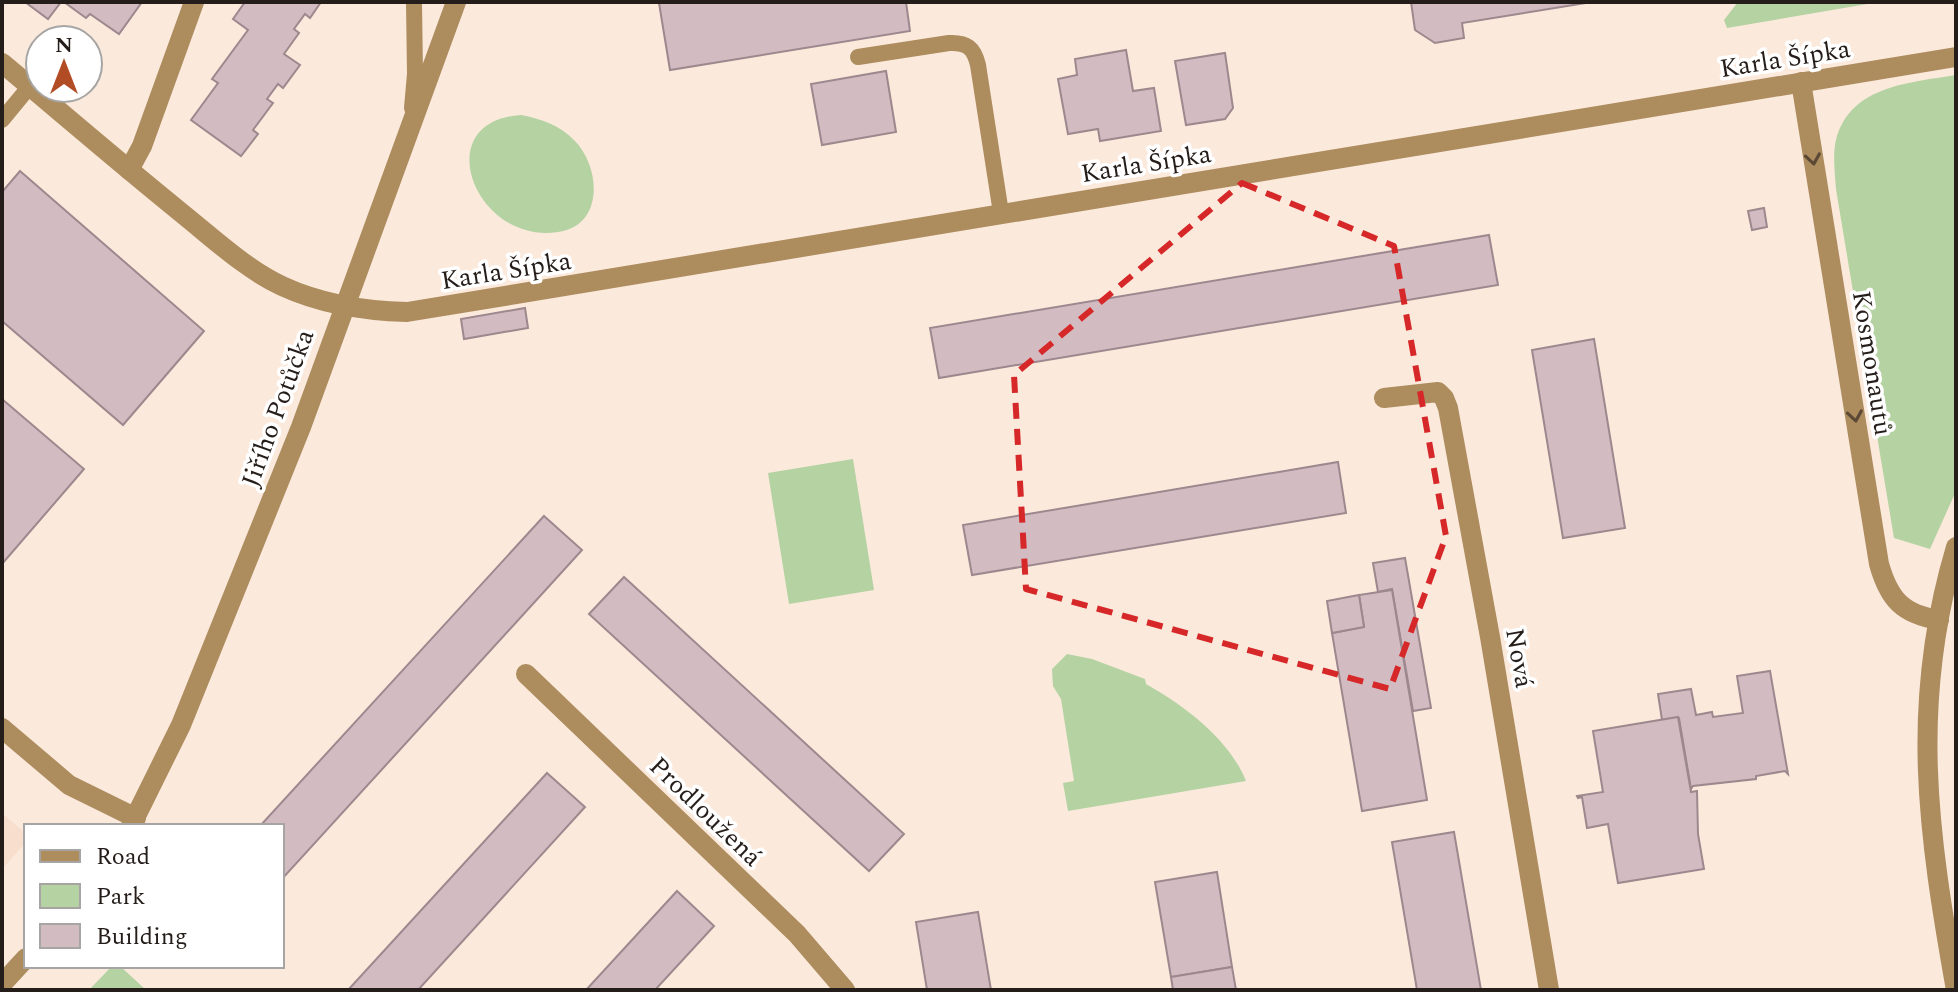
<svg xmlns="http://www.w3.org/2000/svg" width="1958" height="992" viewBox="0 0 1958 992" font-family="Spectral,serif">
<style>
.built{fill:#f8decd}
.green{fill:#b4d2a2}
.building{fill:#d2bcc2;stroke:#9d888e;stroke-width:2}
.lines{fill:none;stroke-linecap:round;stroke-linejoin:round}
.lane{stroke:#ad8c5e;stroke-width:16}
.street{stroke:#ad8c5e;stroke-width:20}
.oneway{stroke:#5b4935}
.marked{fill:none;stroke:#d62828;stroke-width:6;stroke-dasharray:16 10;stroke-linejoin:round}
.labels{text-anchor:middle;stroke-width:7;stroke-linejoin:round;paint-order:stroke}
.street-label{font-size:26px;fill:#241d19;stroke:#fff}
</style>
<rect width="100%" height="100%" fill="#fbe9dc"/>
<polygon class="built" points="2,813 26,834 26,842 2,869"/>
<g class="green">
<polygon points="1738,2 1879,2 1727,28 1724,20"/>
<path d="M1956,75V491L1930,549L1894,538L1836,189C1835,175 1833,158 1835,145C1846,86 1908,83 1956,75Z"/>
<path d="M521,115C541,119 560,125 575,141C601,168 604,226 558,232C475,245 427,121 521,115Z"/>
<polygon points="853,459 874,590 789,604 768,473"/>
<path d="M1067,654L1092,659L1145,679L1146,684C1185,706 1229,739 1246,781L1068,811L1063,783L1074,781L1061,699L1053,686L1052,669Z"/>
<polygon points="112,966 120,966 146,990 89,990"/>
</g>
<g class="building">
<polygon points="25,2 61,2 48,19"/>
<polygon points="64,2 142,2 119,34 90,14 86,18"/>
<polygon points="245,2 321,2 310,18 305,14 294,29 299,33 284,54 300,65 283,88 278,84 267,99 273,103 253,130 258,134 241,156 191,120 218,83 212,79 248,30 233,19"/>
<polygon points="906,2 910,31 670,70 659,3"/>
<polygon points="1411,2 1592,2 1462,23 1464,38 1435,43 1415,30"/>
<polygon points="1126,50 1133,91 1154,88 1161,131 1100,141 1098,129 1068,134 1058,79 1077,75 1075,59"/>
<polygon points="1225,53 1233,108 1225,119 1186,125 1175,61"/>
<polygon points="886,71 896,132 822,145 811,84"/>
<polygon points="20,171 204,331 123,425 2,321 2,192"/>
<polygon points="1764,208 1767,227 1752,230 1748,211"/>
<polygon points="1489,235 1498,285 939,378 930,328"/>
<polygon points="525,308 528,328 464,339 461,319"/>
<polygon points="1594,339 1625,528 1563,538 1532,350"/>
<polygon points="2,399 84,469 2,564"/>
<polygon points="1338,462 1346,513 972,575 963,525"/>
<polygon points="544,516 582,550 282,879 282,826 260,826"/>
<polygon points="1405,558 1431,708 1413,711 1392,589 1378,592 1373,563"/>
<polygon points="624,577 904,834 869,871 589,614"/>
<polygon points="1392,590 1427,800 1362,811 1332,633 1364,627 1359,595"/>
<polygon points="1359,595 1364,627 1332,633 1327,601"/>
<polygon points="1770,671 1788,774 1785,771 1756,776 1756,779 1693,786 1691,789 1679,718 1662,720 1658,694 1691,689 1696,715 1712,712 1713,717 1743,713 1737,676"/>
<polygon points="1678,717 1691,792 1697,791 1698,834 1704,869 1618,883 1608,824 1587,828 1582,797 1578,798 1577,796 1603,792 1593,731"/>
<polygon points="547,773 585,807 418,990 348,990"/>
<polygon points="1454,832 1481,990 1417,990 1392,842"/>
<polygon points="1217,872 1232,967 1171,977 1155,882"/>
<polygon points="677,891 714,926 655,990 586,990"/>
<polygon points="978,912 991,990 927,990 916,922"/>
<polygon points="1232,967 1236,990 1173,990 1171,977"/>
</g>
<g class="lines">
<g class="lane">
<path d="M858,57L949,43C967,42 974,48 978,65L1001,213"/>
<polyline points="412,108 415,74 414,2"/>
<polyline points="2,120 30,86"/>
</g>
<g class="street">
<path d="M2,63C63,114 122,165 184,215C215,240 246,269 282,286C321,304 365,311 407,312L1956,57"/>
<path d="M1801,82L1879,564C1889,599 1902,614 1939,620"/>
<polyline points="129,170 142,146 194,2"/>
<polyline points="1384,398 1438,392 1444,398 1448,408 1490,637 1549,990"/>
<polyline points="526,674 797,934 845,990"/>
<polyline points="2,728 69,785 136,818"/>
<polyline points="131,826 181,725 301,427 456,2"/>
<polyline points="2,984 26,958"/>
<path d="M1956,990C1928,833 1909,704 1956,547"/>
</g>
</g>
<defs><path id="oneway-chevron" d="M-2-3.5L2.5 0L-2 3.5" fill="none" stroke-width="1.6" stroke-linecap="round" stroke-linejoin="round" transform="scale(2)"/></defs>
<g class="oneway">
<use href="#oneway-chevron" transform="translate(1813 159) rotate(81)"/>
<use href="#oneway-chevron" transform="translate(1855 416) rotate(81)"/>
</g>
<path class="marked" d="M1242,183L1394,246L1446,536L1390,689L1026,589L1014,375Z"/>
<g class="labels">
<g class="street-label">
<text transform="translate(1785 58) rotate(-9)" y="9">Karla Šípka</text>
<text transform="translate(1146 163) rotate(-9)" y="9">Karla Šípka</text>
<text transform="translate(506 270) rotate(-9)" y="9">Karla Šípka</text>
<text transform="translate(1873 363) rotate(81)" y="9">Kosmonautů</text>
<text transform="translate(277 408) rotate(-70)" y="9">Jiřího Potůčka</text>
<text transform="translate(1520 658) rotate(80)" y="9">Nová</text>
<text transform="translate(706 811) rotate(44)" y="9">Prodloužená</text>
</g>
</g>
<rect width="1958" height="992" fill="none" stroke="#241d19" stroke-width="8"/>
<rect x="24" y="824" width="260" height="144" fill="#ffffff" stroke="#a7a5a3" stroke-width="2"/>
<rect x="40" y="850" width="40" height="12" fill="#ad8c5e" stroke="#a7a5a3" stroke-width="2"/>
<text x="96" y="864" font-size="24" fill="#241d19">Road</text>
<rect x="40" y="884" width="40" height="24" fill="#b4d2a2" stroke="#a7a5a3" stroke-width="2"/>
<text x="96" y="904" font-size="24" fill="#241d19">Park</text>
<rect x="40" y="924" width="40" height="24" fill="#d2bcc2" stroke="#a7a5a3" stroke-width="2"/>
<text x="96" y="944" font-size="24" fill="#241d19">Building</text>
<g transform="translate(64 64)"><circle r="38" fill="#ffffff" stroke="#a7a5a3" stroke-width="2"/>
<path d="M0-6L14 30L0 20L-14 30Z" fill="#b24c24"/>
<text y="-12" font-size="22" font-weight="bold" text-anchor="middle" fill="#241d19">N</text>
</g>
</svg>
